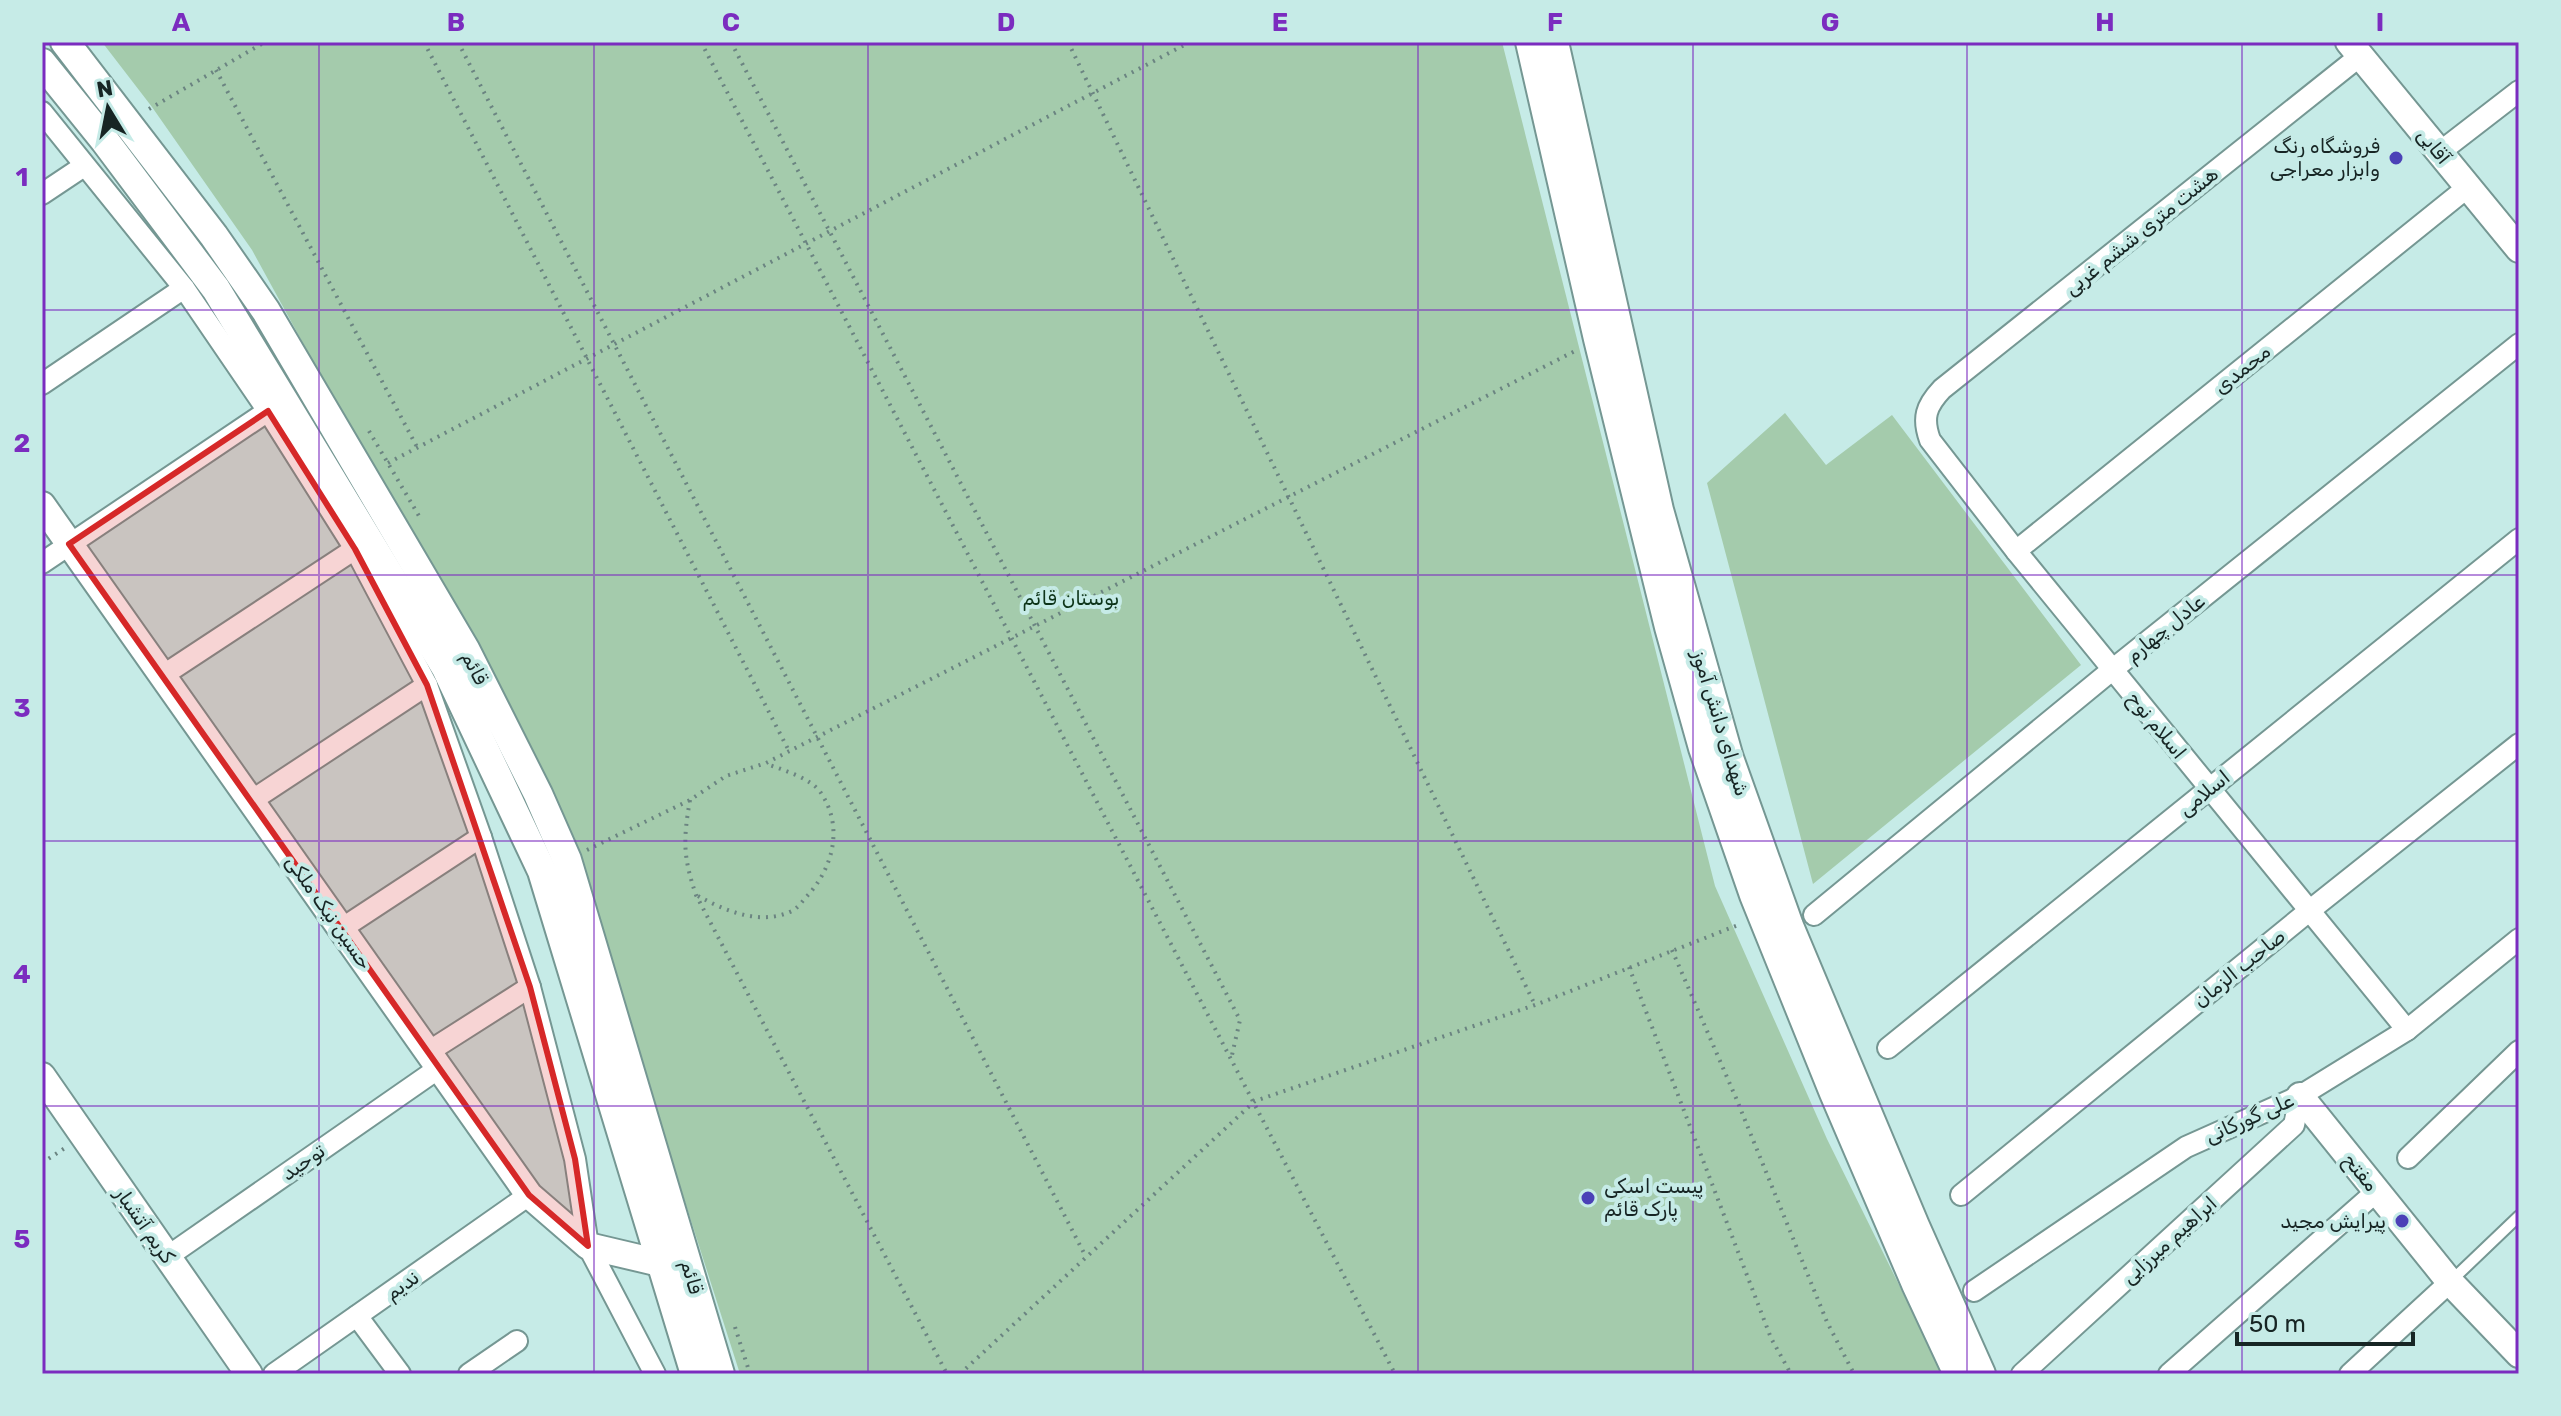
<svg xmlns="http://www.w3.org/2000/svg" width="2561" height="1416" viewBox="0 0 2561 1416" font-family="Rubik,Cairo,sans-serif">
<style>
.green{fill:#a4cbac}
.lines{fill:none;stroke-linecap:round;stroke-linejoin:round}
.service-casing{stroke:#759793;stroke-width:14}
.minor-casing{stroke:#759793;stroke-width:24}
.tertiary-casing{stroke:#759793;stroke-width:30}
.secondary-casing{stroke:#759793;stroke-width:32}
.path{stroke:#6b8481;stroke-width:4;stroke-dasharray:2 6;stroke-linecap:butt}
.service{stroke:#fff;stroke-width:10}
.minor{stroke:#fff;stroke-width:20}
.tertiary{stroke:#fff;stroke-width:26}
.secondary{stroke:#fff;stroke-width:28}
.marked{fill:#d62828;fill-opacity:0.2;stroke:#d62828;stroke-width:6;stroke-linejoin:round}
.grid{fill:none;stroke:#7b2cbf;stroke-width:2;stroke-opacity:0.55}
.poi-dot{fill:#4b41b7;stroke:#c6ebe7;stroke-width:3}
.labels{text-anchor:middle;stroke-width:8;stroke-linejoin:round;paint-order:stroke}
.poi-label{font-size:20px;fill:#172524;stroke:#c6ebe7;text-anchor:end}
.street-label{font-size:20px;fill:#172524;stroke:#c6ebe7}
.park-label{font-size:20px;fill:#0d3419;stroke:#c6ebe7}
.neatline{fill:none;stroke:#7b2cbf;stroke-width:3}
.grid-label{font-size:26px;text-anchor:middle;font-weight:bold;fill:#7b2cbf}
</style>
<rect width="100%" height="100%" fill="#c6ebe7"/>
<g class="green">
<polygon points="102,42 1502,42 1715,886 1827,1139 1943,1374 740,1374 562,817 252,250 152,107"/>
<polygon points="1785,413 1826,465 1892,415 2081,665 1813,884 1707,483"/>
</g>
<g class="lines">
<defs>
<polyline id="service" points="2451,1281 2519,1216"/>
<g id="minor">
<path d="M2360,56L1942,389C1926,406 1922,418 1930,440L2016,551L2407,1030"/>
<polyline points="42,112 184,288 268,411 355,549 427,685 481,837 530,987 575,1159 588,1246 655,1374"/>
<polyline points="2440,152 2519,91"/>
<polyline points="42,194 84,166"/>
<polyline points="42,384 184,288"/>
<polyline points="2016,551 2468,187"/>
<polyline points="42,563 268,411"/>
<polyline points="162,676 355,549"/>
<polyline points="251,801 427,685"/>
<polyline points="1814,915 2112,670 2519,344"/>
<polyline points="341,929 481,837"/>
<polyline points="1888,1048 2519,539"/>
<polyline points="428,1052 530,987"/>
<polyline points="2408,1158 2519,1051"/>
<polyline points="1961,1195 2309,911 2519,744"/>
<polyline points="167,1257 439,1068"/>
<polyline points="1974,1291 2186,1147 2300,1096 2407,1030 2519,939"/>
<polyline points="357,1316 400,1374"/>
<polyline points="274,1374 529,1195"/>
<polyline points="469,1374 517,1341"/>
<polyline points="2022,1374 2294,1125 2300,1096"/>
<polyline points="2169,1374 2377,1191"/>
<polyline points="2350,1374 2450,1282"/>
</g>
<g id="tertiary">
<polyline points="2349,42 2519,249"/>
<polyline points="42,505 529,1195 588,1246 660,1263"/>
<polyline points="42,1076 249,1374"/>
<polyline points="2300,1096 2450,1282 2519,1354"/>
</g>
<g id="secondary">
<polyline points="65,42 214,236 266,311 465,649 538,794 567,860 720,1374"/>
<polyline points="1530,42 1598,339 1669,627 1703,748 1754,895 1834,1093 1916,1284 1958,1374"/>
<polyline points="1554,42 1659,510 1729,758 1789,926 1915,1226 1981,1374"/>
<polyline points="42,63 105,141 216,289 446,668 542,871 695,1374"/>
</g>
</defs>
<use href="#service" class="service-casing"/>
<use href="#minor" class="minor-casing"/>
<use href="#tertiary" class="tertiary-casing"/>
<use href="#secondary" class="secondary-casing"/>
<g class="path">
<polyline points="362,42 366,42"/>
<polyline points="424,42 789,751"/>
<polyline points="458,42 1086,1257"/>
<polyline points="701,42 1395,1374"/>
<polyline points="731,42 1240,1020 1232,1055"/>
<polyline points="1068,42 1535,1005"/>
<polyline points="216,70 417,447"/>
<polyline points="149,109 265,42"/>
<polyline points="369,431 419,516"/>
<polyline points="388,463 1190,42"/>
<path d="M690,800C683,840 683,857 696,895L947,1374"/>
<polyline points="587,850 690,800 726,776 766,763 1575,351"/>
<path d="M698,896C726,911 760,926 792,911C798,908 804,899 809,894C834,865 843,826 821,793C811,778 783,770 767,764"/>
<polyline points="1672,950 1736,1098 1827,1322 1854,1374"/>
<polyline points="1629,967 1771,1338 1791,1374"/>
<polyline points="42,1163 65,1148"/>
<polyline points="735,1327 750,1374"/>
<polyline points="960,1374 1255,1101 1535,1005 1738,925"/>
</g>
<use href="#service" class="service"/>
<use href="#minor" class="minor"/>
<use href="#tertiary" class="tertiary"/>
<use href="#secondary" class="secondary"/>
</g>
<path class="marked" d="M268,411L355,549L427,685L530,987L575,1159L588,1246L529,1195L69,544Z"/>
<path class="grid" d="M319,42V1374M594,42V1374M868,42V1374M1143,42V1374M1418,42V1374M1693,42V1374M1967,42V1374M2242,42V1374M42,310H2519M42,575H2519M42,841H2519M42,1106H2519"/>
<g class="poi-dot">
<circle cx="2396" cy="158" r="8"/>
<circle cx="1588" cy="1198" r="8"/>
<circle cx="2402" cy="1221" r="8"/>
</g>
<g class="labels">
<g class="poi-label">
<text x="2380" y="153">فروشگاه رنگ<tspan x="2380" dy="23">وابزار معراجی</tspan></text>
<text x="1604" y="1193" text-anchor="start">پیست اسکی<tspan x="1604" dy="23">پارک قائم</tspan></text>
<text x="2386" y="1228">پیرایش مجید</text>
</g>
<g class="street-label">
<text transform="translate(2434 146) rotate(51)" y="7">آقایی</text>
<text transform="translate(2141 231) rotate(-39)" y="7">هشت متری ششم غربی</text>
<text transform="translate(2242 369) rotate(-39)" y="7">محمدی</text>
<text transform="translate(2165 628) rotate(-39)" y="7">عادل چهارم</text>
<text transform="translate(475 668) rotate(63)" y="7">قائم</text>
<text transform="translate(1721 723) rotate(73)" y="7">شهدای دانش آموز</text>
<text transform="translate(2157 725) rotate(51)" y="7">اسلام نوح</text>
<text transform="translate(2204 793) rotate(-39)" y="7">اسلامی</text>
<text transform="translate(329 912) rotate(55)" y="7">حسین نیک ملکی</text>
<text transform="translate(2239 968) rotate(-39)" y="7">صاحب الزمان</text>
<text transform="translate(2249 1118) rotate(-24)" y="7">علی گورکانی</text>
<text transform="translate(303 1162) rotate(-35)" y="7">توحید</text>
<text transform="translate(2361 1172) rotate(51)" y="7">مفتح</text>
<text transform="translate(145 1225) rotate(55)" y="7">کریم آتشبار</text>
<text transform="translate(2169 1240) rotate(-42)" y="7">ابراهیم میرزایی</text>
<text transform="translate(692 1277) rotate(74)" y="7">قائم</text>
<text transform="translate(402 1285) rotate(-35)" y="7">ندیم</text>
</g>
<g class="park-label">
<text x="1071" y="605">بوستان قائم</text>
</g>
</g>
<rect width="2561" height="1416" fill="none" stroke="#c6ebe7" stroke-width="88"/>
<g transform="translate(108 108) rotate(350)" stroke="#c6ebe7" stroke-width="6" paint-order="stroke">
<path d="M0-6L14 30L0 20L-14 30Z" fill="#172524"/>
<text y="-12" font-size="22" font-weight="bold" text-anchor="middle" fill="#172524">N</text>
</g>
<path d="M2237 1332v12h176v-12" fill="none" stroke="#172524" stroke-width="4"/>
<text x="2249" y="1332" font-size="24" fill="#172524" stroke="#c6ebe7" stroke-width="6" paint-order="stroke">50 m</text>
<rect x="44" y="44" width="2473" height="1328" class="neatline"/>
<g class="grid-label">
<text x="181" y="31">A</text>
<text x="456" y="31">B</text>
<text x="731" y="31">C</text>
<text x="1006" y="31">D</text>
<text x="1280" y="31">E</text>
<text x="1555" y="31">F</text>
<text x="1830" y="31">G</text>
<text x="2105" y="31">H</text>
<text x="2380" y="31">I</text>
<text x="22" y="186">1</text>
<text x="22" y="452">2</text>
<text x="22" y="717">3</text>
<text x="22" y="983">4</text>
<text x="22" y="1248">5</text>
</g>
</svg>
